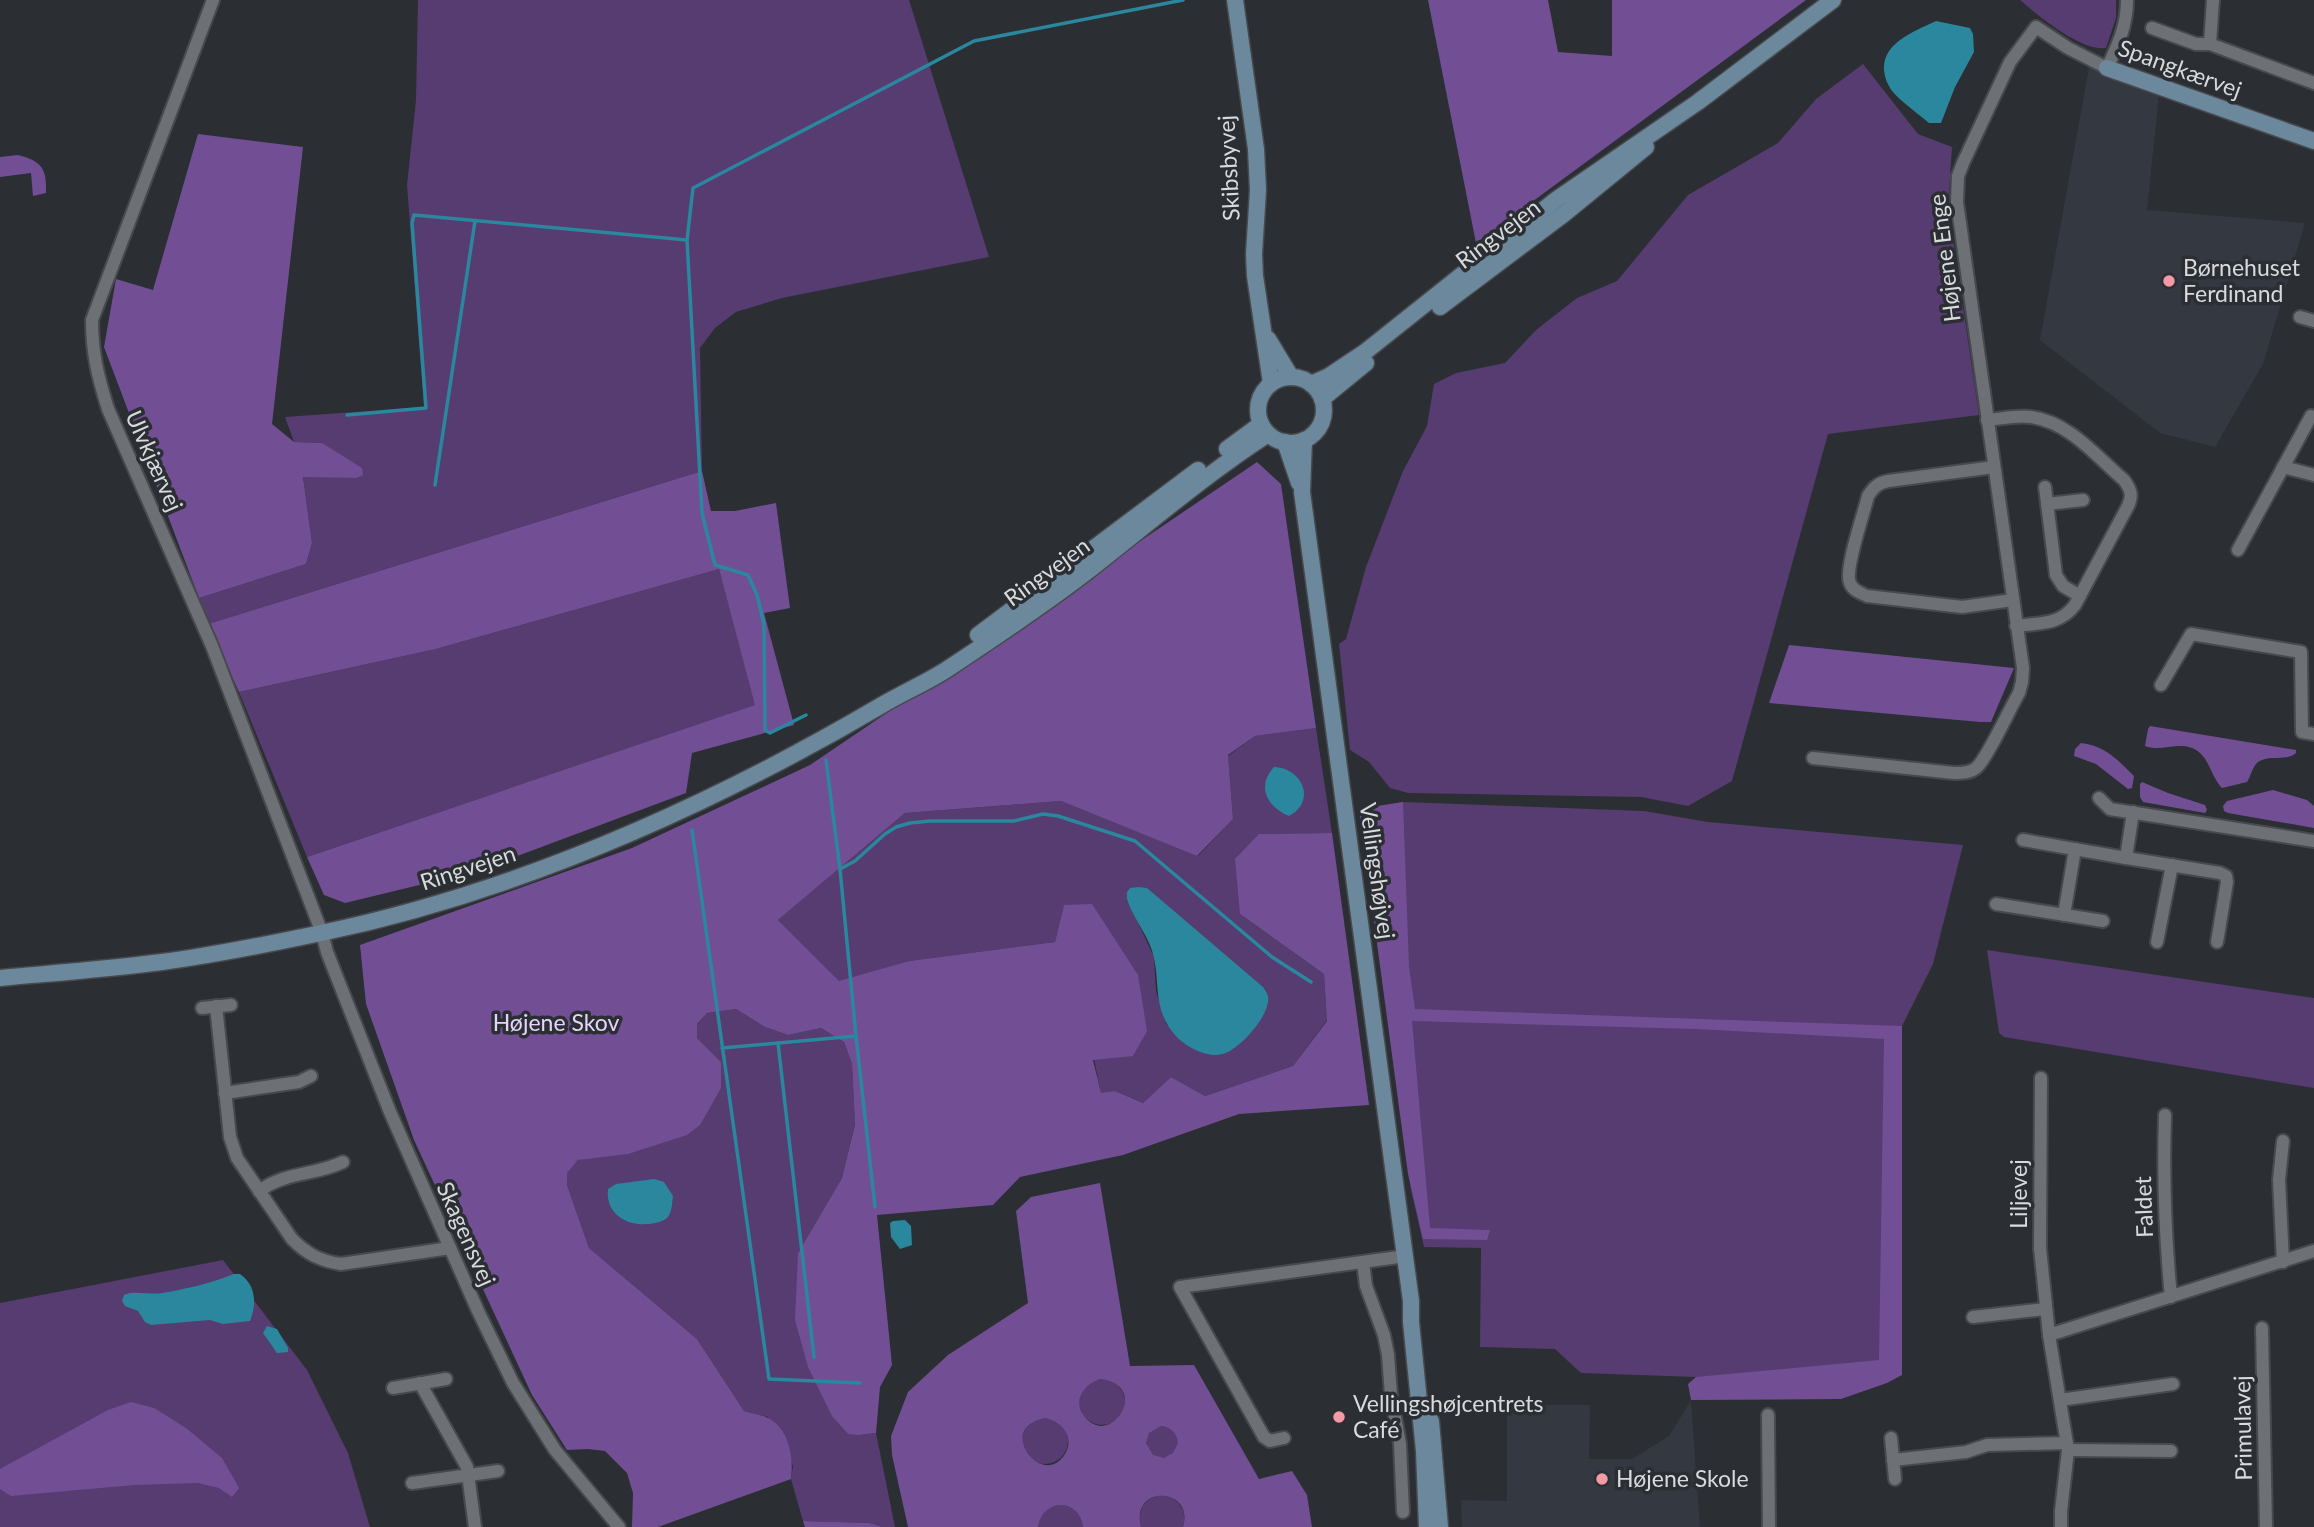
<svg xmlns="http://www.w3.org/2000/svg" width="2314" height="1527" viewBox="0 0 2314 1527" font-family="Lato,sans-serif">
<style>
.built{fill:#333841}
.green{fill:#563c71;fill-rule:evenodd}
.forest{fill:#724f95;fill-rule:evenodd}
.water{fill:#2a879d}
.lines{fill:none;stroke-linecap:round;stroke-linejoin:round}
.stream{stroke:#2a879d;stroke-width:3.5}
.street-casing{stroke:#47494d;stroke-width:16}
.secondary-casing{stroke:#47494d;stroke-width:19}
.street{stroke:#6d7075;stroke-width:12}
.secondary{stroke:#6c889c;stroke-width:16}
.poi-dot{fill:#f49aa6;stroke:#2b2e32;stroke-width:2.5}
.labels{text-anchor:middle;stroke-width:7;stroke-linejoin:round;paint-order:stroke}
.street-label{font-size:23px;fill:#d8dadd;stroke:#2b2e32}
.poi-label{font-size:23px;fill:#d8dadd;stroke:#2b2e32;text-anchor:start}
.park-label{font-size:23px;fill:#e4d3fb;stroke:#2b2e32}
</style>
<rect width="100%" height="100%" fill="#2b2e32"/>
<g class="built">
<polygon points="2089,67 2159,95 2147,210 2305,223 2263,364 2215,447 2160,433 2040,340"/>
<polygon points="1691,1400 1700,1527 1462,1527 1461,1500 1507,1501 1507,1405 1590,1405 1589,1459 1632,1459 1669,1436"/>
</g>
<g class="green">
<polygon points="418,0 909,0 989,257 782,298 736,312 715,328 700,348 702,471 208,624 199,598 306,564 312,543 303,476 356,478 322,443 294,442 285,417 424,407 407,185 416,100"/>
<path d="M2020,0H2116V18L2106,48C2082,52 2038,16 2020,0Z"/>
<polygon points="1863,64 1918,134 1952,147 1948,205 1979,415 1828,434 1732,781 1688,806 1641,797 1408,793 1390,788 1369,762 1350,750 1339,644 1346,639 1366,567 1403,471 1427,426 1434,384 1456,373 1505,363 1536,330 1577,298 1617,281 1688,195 1778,143 1816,99"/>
<polygon points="719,569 756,705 307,857 239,692 436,649"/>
<path d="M1316,728L1332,833L1259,834L1240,914L1324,974L1327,1020L1293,1066L1205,1096L1171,1077L1143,1103L1115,1091L1101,1094L1064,906L1055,942L909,961L839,982L778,920L905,813L1061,801L1198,856L1233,819L1228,756L1255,736ZM1131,888L1234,1048L1223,1054L1217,1055L1166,1024L1156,991L1154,957L1127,899V893Z"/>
<polygon points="1403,802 1644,811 1708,822 1963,845 1933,964 1902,1026 1902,1375 1696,1377 1581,1373 1555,1349 1480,1347 1481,1248 1424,1247 1411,1190 1359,809"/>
<polygon points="1987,950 2314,998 2314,1088 2004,1037 1999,1033"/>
<polygon points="736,1009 765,1027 788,1035 821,1028 844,1042 852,1064 855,1123 842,1178 798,1253 859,1435 876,1433 895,1527 882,1527 870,1523 803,1521 791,1479 793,1466 768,1417 744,1411 697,1339 589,1248 567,1185 566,1173 578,1160 594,1157 721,1062 697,1038 697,1024 707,1013"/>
<polygon points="223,1260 307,1370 348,1453 370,1527 0,1527 0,1303"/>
<circle cx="1102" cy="1402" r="23"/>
<circle cx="1045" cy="1441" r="23"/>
<circle cx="1162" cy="1442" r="16"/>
<path d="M1161,1495C1178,1497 1188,1510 1183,1527H1141C1137,1510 1144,1498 1161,1495Z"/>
<path d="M1060,1505C1073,1506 1082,1513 1083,1527H1038C1039,1514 1047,1507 1060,1505Z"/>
</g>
<g class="forest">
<polygon points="1428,0 1548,0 1558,52 1612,56 1612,0 1806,0 1476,243"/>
<polygon points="198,134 303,147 272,424 294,442 322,443 362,468 363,475 356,478 303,477 312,543 306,564 199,598 104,347 116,279 153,290"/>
<path d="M18,155C42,161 47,169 46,193L33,196L31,173L0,177V157Z"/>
<path d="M1257,462L1281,484L1316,728L1255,736L1228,755L1233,819L1197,856L1061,801L905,813L778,920L839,981L909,961L1055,942L1064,905L1092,904L1138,975L1147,1031L1133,1056L1093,1060L1101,1093L1115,1091L1143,1103L1171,1077L1205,1096L1293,1066L1327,1021L1324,974L1240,914L1235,859L1259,834L1332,833L1369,1105L1239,1114L1123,1155L1020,1177L993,1205L877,1215L892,1365L880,1387L876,1433L859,1435L848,1434L832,1416L808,1367L795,1320L798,1253L842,1178L855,1124L852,1064L844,1042L821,1028L788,1035L765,1027L736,1009L707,1013L697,1024V1038L721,1062V1088L700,1125L687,1135L628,1154L578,1160L567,1173V1185L589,1248L697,1339L744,1411C751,1413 759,1414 766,1417C789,1427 794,1457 791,1479L658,1527H632L633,1493L627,1473L605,1451L588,1449L567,1450L532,1395L414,1140L366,1004L360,945L632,848L810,765Z"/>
<polygon points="702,471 711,511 735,511 776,503 790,608 764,613 794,725 692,753 686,793 477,871 345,903 324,895 307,857 755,705 719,569 436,649 239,692 208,624"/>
<polygon points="1789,645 2014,668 1991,722 1980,722 1769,703"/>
<path d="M2150,726L2296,750V753C2286,762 2269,754 2258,762C2252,767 2251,776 2247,782L2222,788C2212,778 2210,762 2200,753C2183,738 2163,753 2145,746L2148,729Z"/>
<path d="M2081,743C2104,745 2119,761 2134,776L2132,788L2128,789L2096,764L2074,756L2075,749Z"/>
<polygon points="2142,782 2168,793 2205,805 2207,810 2205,813 2143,802 2140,797 2140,784"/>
<polygon points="2273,790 2307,800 2314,806 2314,828 2228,813 2224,811 2223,806 2227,801"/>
<polygon points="1403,802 1409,967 1415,1009 1902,1026 1902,1375 1887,1383 1841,1399 1691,1400 1688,1384 1696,1377 1879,1360 1884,1039 1696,1029 1412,1021 1430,1228 1490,1230 1487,1240 1423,1239 1408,1174 1359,809"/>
<path d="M1100,1183L1130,1366L1194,1365L1259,1479L1292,1471L1307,1495L1312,1527H1183C1195,1487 1130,1484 1141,1527H1083C1080,1498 1042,1498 1038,1527H908L892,1455L891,1436L908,1392L948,1355L1028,1303L1016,1211L1031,1197ZM1101,1379C1152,1386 1110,1450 1084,1416C1072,1400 1085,1383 1101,1379ZM1045,1418C1062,1421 1075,1437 1065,1454C1043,1490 994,1428 1045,1418ZM1161,1426C1171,1427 1177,1433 1178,1443L1173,1453L1164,1458L1153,1455L1146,1443L1149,1433Z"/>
<polygon points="131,1402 154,1408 186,1428 222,1458 239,1488 232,1497 219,1488 198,1483 134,1485 11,1496 0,1489 0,1469 108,1410"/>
<polygon points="803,1521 870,1523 882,1527 805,1527"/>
</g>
<g class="water">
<path d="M1936,21L1970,28L1973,34L1974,52L1955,87L1941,123H1929C1919,114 1894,97 1889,86C1871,48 1908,34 1936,21Z"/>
<path d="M1274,767C1302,768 1317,801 1289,816C1267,807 1256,786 1274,767Z"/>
<path d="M1138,887L1147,888L1263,987C1265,990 1267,993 1268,996C1271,1015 1240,1049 1223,1054C1208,1059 1184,1046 1175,1035C1153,1010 1160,986 1154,958C1150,937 1133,919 1127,899V892L1130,888Z"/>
<path d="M654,1179L664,1182L673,1196C672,1203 672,1213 667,1218C662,1222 652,1224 646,1224C625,1226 605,1212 608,1189L616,1184Z"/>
<polygon points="905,1220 911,1226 912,1245 900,1249 891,1237 890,1223 893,1221"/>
<path d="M234,1274H240C256,1285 257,1304 250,1321L223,1324L210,1320L151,1325L145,1322L138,1311L125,1306L122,1301L124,1295C132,1290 150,1295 162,1293C187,1289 211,1283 234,1274Z"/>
<polygon points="267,1326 277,1329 288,1348 288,1352 277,1353 263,1333"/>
</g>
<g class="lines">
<g class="stream">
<polyline points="347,415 426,408 412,223 414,215 687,240"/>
<polyline points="435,485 475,221"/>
<polyline points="806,715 770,733 765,730 764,624 757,595 748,575 715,565 702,513 687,240 693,188 974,41 1183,0"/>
<polyline points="692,830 769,1379 860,1383"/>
<polyline points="840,869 855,861 885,834 896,827 910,823 930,821 1014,821 1043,814 1058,816 1135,841 1272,957 1311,982"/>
<polyline points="856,1036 875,1207"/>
<polyline points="778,1043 814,1357"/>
<polyline points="722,1048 856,1036 840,869 826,760"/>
</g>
<defs>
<g id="street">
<path d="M213,0L92,320C92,354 98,377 108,409L212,646L322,933L327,952L390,1112L478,1311L513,1383L555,1450L619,1527"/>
<polyline points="2213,0 2210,44 2314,83"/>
<polyline points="2152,28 2196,44 2210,44"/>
<polyline points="2300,317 2314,321"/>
<path d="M1987,420C2001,419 2017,415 2031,417C2069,422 2096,456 2124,480C2131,490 2133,495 2128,506L2075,605C2060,625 2040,623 2016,626"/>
<path d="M1994,467L1888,481C1878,483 1874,487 1868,496C1864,513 1844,570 1850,583C1853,591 1861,593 1867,596L1962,607L2013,600"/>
<polyline points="2283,467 2314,475"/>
<polyline points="2045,487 2056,575 2063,586 2080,596"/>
<polyline points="2047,504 2083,500"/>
<polyline points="2238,550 2311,416"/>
<polyline points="2161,685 2191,634 2301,652 2302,732 2314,734"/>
<path d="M1813,758L1954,773C1962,773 1970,773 1976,768C1987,759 2010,708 2019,693L2022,682L2023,668L1957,202L1958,176L1963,163L2010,62L2036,27L2068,48L2107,68C2118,45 2127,26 2127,0"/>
<polyline points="2099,798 2110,809 2314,841"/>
<polyline points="2133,812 2126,858 2220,873 2226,876 2227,882 2217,942"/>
<polyline points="2023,840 2126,858"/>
<polyline points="1996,904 2103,921"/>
<polyline points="2064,915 2075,849"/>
<polyline points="2157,942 2172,865"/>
<path d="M216,1006L230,1137L237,1158L292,1239C307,1254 320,1261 341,1264L450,1248"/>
<polyline points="202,1008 231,1005"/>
<polyline points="2041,1078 2040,1248 2049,1335 2068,1450 2061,1511 2061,1527"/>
<polyline points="225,1093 299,1082 311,1076"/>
<path d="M2165,1115C2163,1176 2165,1236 2171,1297"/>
<path d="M259,1191C287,1171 314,1176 343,1162"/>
<polyline points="1363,1262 1366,1286 1384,1335 1388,1355 1391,1395 1400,1444 1403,1512"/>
<polyline points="2283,1262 2279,1180 2283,1141"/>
<polyline points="1973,1317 2046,1309"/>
<polyline points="2262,1328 2266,1527"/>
<polyline points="2049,1335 2314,1251"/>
<polyline points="420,1383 467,1467 475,1527"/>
<polyline points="393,1388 446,1379"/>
<polyline points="2060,1400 2173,1384"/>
<polyline points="1768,1415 1769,1527"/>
<polyline points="1284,1438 1270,1441 1264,1437 1180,1287 1406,1256"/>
<polyline points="1891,1438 1895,1479"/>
<polyline points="2068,1450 2171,1451"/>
<polyline points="1893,1460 1966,1452 1987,1445 2067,1443"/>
<polyline points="412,1483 498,1471"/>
</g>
<g id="secondary">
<polyline points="1235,0 1256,149 1258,190 1254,254 1255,276 1271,383"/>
<polyline points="2107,68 2314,141"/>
<polyline points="1440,307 1564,214 1646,147"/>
<polyline points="1268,339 1291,377"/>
<circle cx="1291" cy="410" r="33"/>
<polyline points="1311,384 1329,376 1365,352 1557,199 1698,102 1833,0"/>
<polyline points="1322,399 1366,363"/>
<polyline points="1304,440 1302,492 1411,1301 1411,1322 1424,1451 1427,1527"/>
<polyline points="1285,442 1299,483"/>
<polyline points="1227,449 1261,424"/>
<polyline points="978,635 1198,470"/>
<path d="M0,978C54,973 108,969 162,962C215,955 269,944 321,933C517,892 710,806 882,705C904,692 928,682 949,668C996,637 1044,605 1088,571C1148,524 1205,475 1268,434"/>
<polyline points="1431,1421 1440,1527"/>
</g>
</defs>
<use href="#street" class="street-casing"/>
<use href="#secondary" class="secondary-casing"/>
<use href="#street" class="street"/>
<use href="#secondary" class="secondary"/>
</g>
<g class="poi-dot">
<circle cx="2169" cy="281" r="7"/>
<circle cx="1339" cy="1417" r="7"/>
<circle cx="1602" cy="1479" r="7"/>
</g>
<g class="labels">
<g class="street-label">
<text transform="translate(2180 69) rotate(20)" y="8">Spangkærvej</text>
<text transform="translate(1229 168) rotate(-93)" y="8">Skibsbyvej</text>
<text transform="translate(1498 234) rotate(-37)" y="8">Ringvejen</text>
<text transform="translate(1945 258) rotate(-97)" y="8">Højene Enge</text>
<text transform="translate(154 461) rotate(66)" y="8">Ulvkjærvej</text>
<text transform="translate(1047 572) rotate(-36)" y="8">Ringvejen</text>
<text transform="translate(468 868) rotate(-18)" y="8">Ringvejen</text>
<text transform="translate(1377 871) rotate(82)" y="8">Vellingshøjvej</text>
<text transform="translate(2019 1194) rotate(-90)" y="8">Liljevej</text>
<text transform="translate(2144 1207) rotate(-92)" y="8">Faldet</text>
<text transform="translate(466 1234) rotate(66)" y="8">Skagensvej</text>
<text transform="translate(2243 1428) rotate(-91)" y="8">Primulavej</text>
</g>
<g class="poi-label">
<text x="2183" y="276">Børnehuset<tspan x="2183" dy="26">Ferdinand</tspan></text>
<text x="1353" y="1412">Vellingshøjcentrets<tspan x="1353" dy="26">Café</tspan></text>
<text x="1616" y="1487">Højene Skole</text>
</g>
<g class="park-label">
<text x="556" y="1031">Højene Skov</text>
</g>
</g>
</svg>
